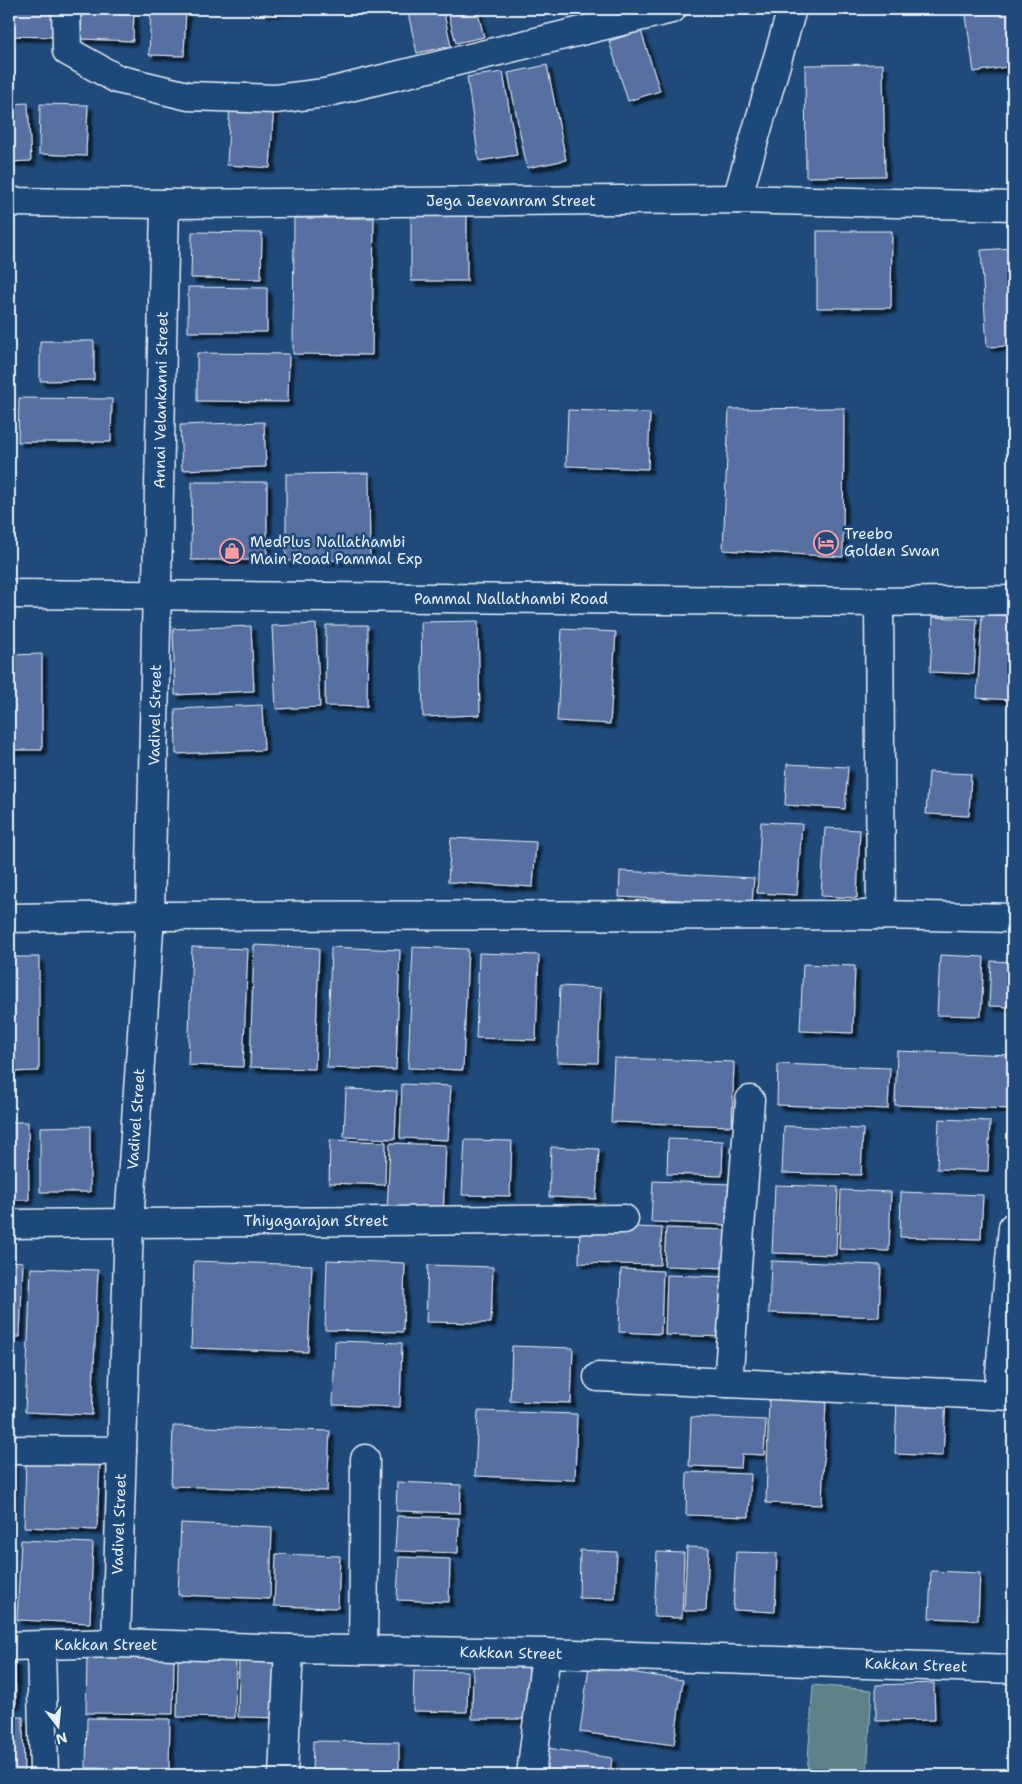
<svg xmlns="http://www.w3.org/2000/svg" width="1022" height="1784" viewBox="0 0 1022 1784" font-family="'Shantell Sans',sans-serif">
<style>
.green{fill:#5b8287;stroke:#a2bac0}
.building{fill:#5870a1;stroke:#e8f1f8;filter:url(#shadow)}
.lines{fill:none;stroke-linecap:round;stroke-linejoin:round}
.street-casing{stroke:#e8f1f8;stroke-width:31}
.street{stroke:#1f4a7a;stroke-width:28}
.labels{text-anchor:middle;stroke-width:5;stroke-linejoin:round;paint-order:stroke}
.street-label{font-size:15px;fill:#e8f1f8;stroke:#1f4a7a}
.poi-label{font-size:15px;fill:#e8f1f8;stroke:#1f4a7a;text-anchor:start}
</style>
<defs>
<filter id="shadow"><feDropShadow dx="4.5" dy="4.5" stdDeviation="1" flood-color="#0009"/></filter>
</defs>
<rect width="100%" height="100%" fill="#1f4a7a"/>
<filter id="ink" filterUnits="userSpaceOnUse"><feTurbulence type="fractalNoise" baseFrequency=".02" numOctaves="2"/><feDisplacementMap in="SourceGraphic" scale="10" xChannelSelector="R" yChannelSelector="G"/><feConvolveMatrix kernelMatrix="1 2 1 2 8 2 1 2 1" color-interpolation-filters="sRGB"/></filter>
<g filter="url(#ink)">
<polygon class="green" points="813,1685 872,1690 867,1775 807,1775"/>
<g class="building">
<polygon points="9,9 53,9 52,37 9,36"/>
<polygon points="82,9 134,9 133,41 81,39"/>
<polygon points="151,9 186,9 184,56 149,55"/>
<polygon points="263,9 302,9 302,10 263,13"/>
<polygon points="407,9 443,9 451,46 417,53"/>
<polygon points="447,9 477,9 484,37 456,43"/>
<polygon points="965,9 1013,9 1013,66 974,72"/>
<polygon points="641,31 660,91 628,101 609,41"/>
<polygon points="883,64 885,176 806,177 805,65"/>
<polygon points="547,65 566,160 527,168 508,73"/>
<polygon points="503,72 517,155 479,161 467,77"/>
<polygon points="230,100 274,102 270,168 227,165"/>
<polygon points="28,103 31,161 9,162 9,104"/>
<polygon points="40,104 88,105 86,156 39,154"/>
<polygon points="1010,114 1013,114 1013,164"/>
<rect x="411" y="214" width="56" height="67"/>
<polygon points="294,218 374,218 372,355 293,354"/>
<polygon points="817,231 892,231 891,308 817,308"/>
<polygon points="192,232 262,233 261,279 191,278"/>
<polygon points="1013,248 1013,346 987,347 981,250"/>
<polygon points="188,287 267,288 267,332 188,332"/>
<polygon points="40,341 94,341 94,380 40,381"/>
<polygon points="197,353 289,354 288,402 197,401"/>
<polygon points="19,398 112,399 111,442 18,442"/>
<polygon points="844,408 843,557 723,550 729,409"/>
<polygon points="568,410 650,413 648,469 566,466"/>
<polygon points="264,422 266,467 182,470 180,425"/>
<polygon points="369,473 370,560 286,561 286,474"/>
<polygon points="192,482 267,482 267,560 191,560"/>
<polygon points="982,615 1013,616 1013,700 977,698"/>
<polygon points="933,617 977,619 974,674 930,672"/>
<polygon points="478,621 480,715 423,717 421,622"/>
<polygon points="316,624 320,707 276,709 272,626"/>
<polygon points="326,625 368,625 367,707 325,706"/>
<polygon points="251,626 254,691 175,695 173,629"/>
<polygon points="562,629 616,632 610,724 557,721"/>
<polygon points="42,654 42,750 9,750 9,655"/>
<polygon points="262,705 264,750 176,754 175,709"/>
<polygon points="787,764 848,767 845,809 785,805"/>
<polygon points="929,772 971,774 969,816 926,814"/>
<polygon points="761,822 802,824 797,895 757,893"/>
<polygon points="825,828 860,830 857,898 821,896"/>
<polygon points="451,838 536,842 533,887 448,882"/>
<polygon points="620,871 754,878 752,904 619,897"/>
<polygon points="254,945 319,948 315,1069 250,1067"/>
<polygon points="192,947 248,949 243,1067 188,1065"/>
<polygon points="331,947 400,950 396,1070 327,1068"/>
<polygon points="413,947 468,949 463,1070 408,1068"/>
<polygon points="479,953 539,955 536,1040 476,1038"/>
<polygon points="940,955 984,957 981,1016 937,1015"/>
<polygon points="9,957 39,957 39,1071 9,1072"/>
<polygon points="991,961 1013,962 1013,1007 989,1006"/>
<polygon points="803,964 855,966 853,1033 800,1031"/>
<polygon points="560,986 601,988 598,1063 557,1062"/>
<polygon points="897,1051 1013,1055 1013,1109 895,1105"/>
<polygon points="614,1058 734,1062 732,1126 611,1122"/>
<polygon points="778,1064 890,1068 888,1109 777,1105"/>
<polygon points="402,1084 451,1086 448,1140 400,1138"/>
<polygon points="346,1089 397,1091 395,1139 344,1137"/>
<polygon points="939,1119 990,1121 988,1171 937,1169"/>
<polygon points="9,1122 28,1122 29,1200 9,1200"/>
<polygon points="90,1126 90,1192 40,1192 40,1127"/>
<polygon points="784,1126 863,1129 861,1175 782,1173"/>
<polygon points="668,1139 723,1141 722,1176 667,1174"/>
<polygon points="330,1140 386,1142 385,1185 329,1183"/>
<polygon points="465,1140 512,1141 510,1196 462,1195"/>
<polygon points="390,1143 446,1145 443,1217 387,1215"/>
<polygon points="551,1147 599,1149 596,1199 549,1197"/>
<polygon points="653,1181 730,1184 728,1225 651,1222"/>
<polygon points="775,1185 838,1187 836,1255 772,1253"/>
<polygon points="841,1190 891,1192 889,1251 839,1249"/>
<polygon points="901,1192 983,1195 981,1239 900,1237"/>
<polygon points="580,1225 662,1228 660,1265 579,1263"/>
<polygon points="666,1228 729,1230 727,1268 664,1266"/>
<polygon points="327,1260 405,1263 403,1332 325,1330"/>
<polygon points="9,1261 23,1262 20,1337 9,1337"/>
<polygon points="194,1261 312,1265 308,1352 191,1348"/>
<polygon points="771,1261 881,1265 879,1317 769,1313"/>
<polygon points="428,1265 493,1267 491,1323 426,1322"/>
<polygon points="31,1268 98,1270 92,1415 25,1412"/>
<polygon points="621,1269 663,1271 661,1334 619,1332"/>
<polygon points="667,1275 728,1277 725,1337 665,1335"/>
<polygon points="335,1341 402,1343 400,1407 333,1405"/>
<polygon points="512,1346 573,1348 571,1403 510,1401"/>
<polygon points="897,1396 946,1398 943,1456 895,1454"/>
<polygon points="769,1398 826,1400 822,1505 766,1503"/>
<polygon points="478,1411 577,1414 575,1480 475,1476"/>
<polygon points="691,1417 766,1420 764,1455 742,1454 741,1468 689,1466"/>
<polygon points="173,1426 330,1431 327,1491 171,1486"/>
<polygon points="26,1460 100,1462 97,1530 24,1527"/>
<polygon points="9,1462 13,1462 10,1537 9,1537"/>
<polygon points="687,1472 751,1474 749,1517 686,1515"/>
<polygon points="397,1482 461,1485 460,1513 396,1511"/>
<polygon points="397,1516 459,1518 458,1553 395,1551"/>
<polygon points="181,1523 272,1527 270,1599 178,1595"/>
<polygon points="21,1540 93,1543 90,1623 17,1620"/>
<polygon points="687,1547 709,1548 706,1611 684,1611"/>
<polygon points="580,1550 617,1552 615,1599 579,1598"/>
<polygon points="657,1552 684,1553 682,1618 654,1617"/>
<polygon points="736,1552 777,1553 775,1612 733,1610"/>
<polygon points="276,1554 340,1556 338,1608 274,1606"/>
<polygon points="399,1557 450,1559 449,1602 397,1600"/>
<polygon points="931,1571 980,1573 978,1620 929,1618"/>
<polygon points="87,1656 174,1658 173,1714 86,1713"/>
<polygon points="239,1656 287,1656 285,1718 238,1717"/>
<polygon points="178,1659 236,1660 235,1718 177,1717"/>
<polygon points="9,1662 15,1662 16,1704 9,1704"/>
<polygon points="473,1664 529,1665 528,1719 472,1719"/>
<polygon points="589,1666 683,1680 674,1745 580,1732"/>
<polygon points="414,1670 468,1671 467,1712 413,1711"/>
<polygon points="934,1683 935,1720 876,1721 876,1685"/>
<polygon points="9,1717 23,1717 24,1774 9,1775"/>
<polygon points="87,1718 170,1719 169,1769 86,1768"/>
<polygon points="313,1741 399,1742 399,1775 312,1775"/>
<polygon points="541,1747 612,1758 610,1775 536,1775"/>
</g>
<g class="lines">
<defs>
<g id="street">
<polyline points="66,9 67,51 117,79 188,96 275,99 325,93 672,9"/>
<polyline points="737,199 792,9"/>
<polyline points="9,202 165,204 737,199 1013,206"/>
<polyline points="9,594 879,602 1013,600"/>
<polyline points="879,602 881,915"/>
<polyline points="9,918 150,916 881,915 1013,918"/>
<polyline points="9,1224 624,1219"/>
<polyline points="598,1377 1013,1396"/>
<polyline points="728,1383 750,1100"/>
<polyline points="998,1395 1013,1227"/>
<polyline points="9,1450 122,1451"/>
<polyline points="116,1643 129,1223 150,916 165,204"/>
<polyline points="9,1646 116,1643 289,1649 546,1653 1013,1669"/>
<polyline points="41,1646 44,1775"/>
<polyline points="363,1650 365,1459"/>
<polyline points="283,1775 289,1649"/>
<polyline points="531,1775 546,1653"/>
</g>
</defs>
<use href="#street" class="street-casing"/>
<use href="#street" class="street"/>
</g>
</g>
<defs>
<symbol id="hotel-ring" viewBox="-11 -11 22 22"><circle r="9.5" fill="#1f4a7a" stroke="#ff9aa2" stroke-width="1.5"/><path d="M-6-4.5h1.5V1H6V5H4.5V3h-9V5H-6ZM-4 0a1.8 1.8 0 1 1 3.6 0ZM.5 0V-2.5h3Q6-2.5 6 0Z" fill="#ff9aa2"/></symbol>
<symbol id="shop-ring" viewBox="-11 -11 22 22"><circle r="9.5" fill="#1f4a7a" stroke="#ff9aa2" stroke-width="1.5"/><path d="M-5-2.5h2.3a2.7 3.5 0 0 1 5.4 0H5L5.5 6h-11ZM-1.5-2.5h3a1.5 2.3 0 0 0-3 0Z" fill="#ff9aa2"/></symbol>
</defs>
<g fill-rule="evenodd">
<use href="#hotel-ring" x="812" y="529" width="28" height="28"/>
<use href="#shop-ring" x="218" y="537" width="28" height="28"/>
</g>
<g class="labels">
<g class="street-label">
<text x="511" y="206">Jega Jeevanram Street</text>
<text transform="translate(161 400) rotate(-89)" y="5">Annai Velankanni Street</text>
<text x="511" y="604">Pammal Nallathambi Road</text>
<text transform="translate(155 715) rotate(-89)" y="5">Vadivel Street</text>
<text transform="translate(136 1119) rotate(-86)" y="5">Vadivel Street</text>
<text x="316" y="1226">Thiyagarajan Street</text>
<text transform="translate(119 1524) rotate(-88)" y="5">Vadivel Street</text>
<text x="106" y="1650">Kakkan Street</text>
<text transform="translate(511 1653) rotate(1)" y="5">Kakkan Street</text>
<text transform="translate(916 1665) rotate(2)" y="5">Kakkan Street</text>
</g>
<g class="poi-label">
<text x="844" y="539">Treebo<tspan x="844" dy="17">Golden Swan</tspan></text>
<text x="250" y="547">MedPlus Nallathambi<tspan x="250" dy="17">Main Road Pammal Exp</tspan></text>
</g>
</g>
<rect width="1022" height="1784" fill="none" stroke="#1f4a7a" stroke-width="30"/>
<rect x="15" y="15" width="992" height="1754" fill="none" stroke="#e8f1f8" stroke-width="2" filter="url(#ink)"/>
<g transform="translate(58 1726) rotate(164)" stroke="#1f4a7a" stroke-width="4" paint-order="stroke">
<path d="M0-4L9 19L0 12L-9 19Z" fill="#e8f1f8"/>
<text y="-8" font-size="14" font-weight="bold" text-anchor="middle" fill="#e8f1f8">N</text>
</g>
</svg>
